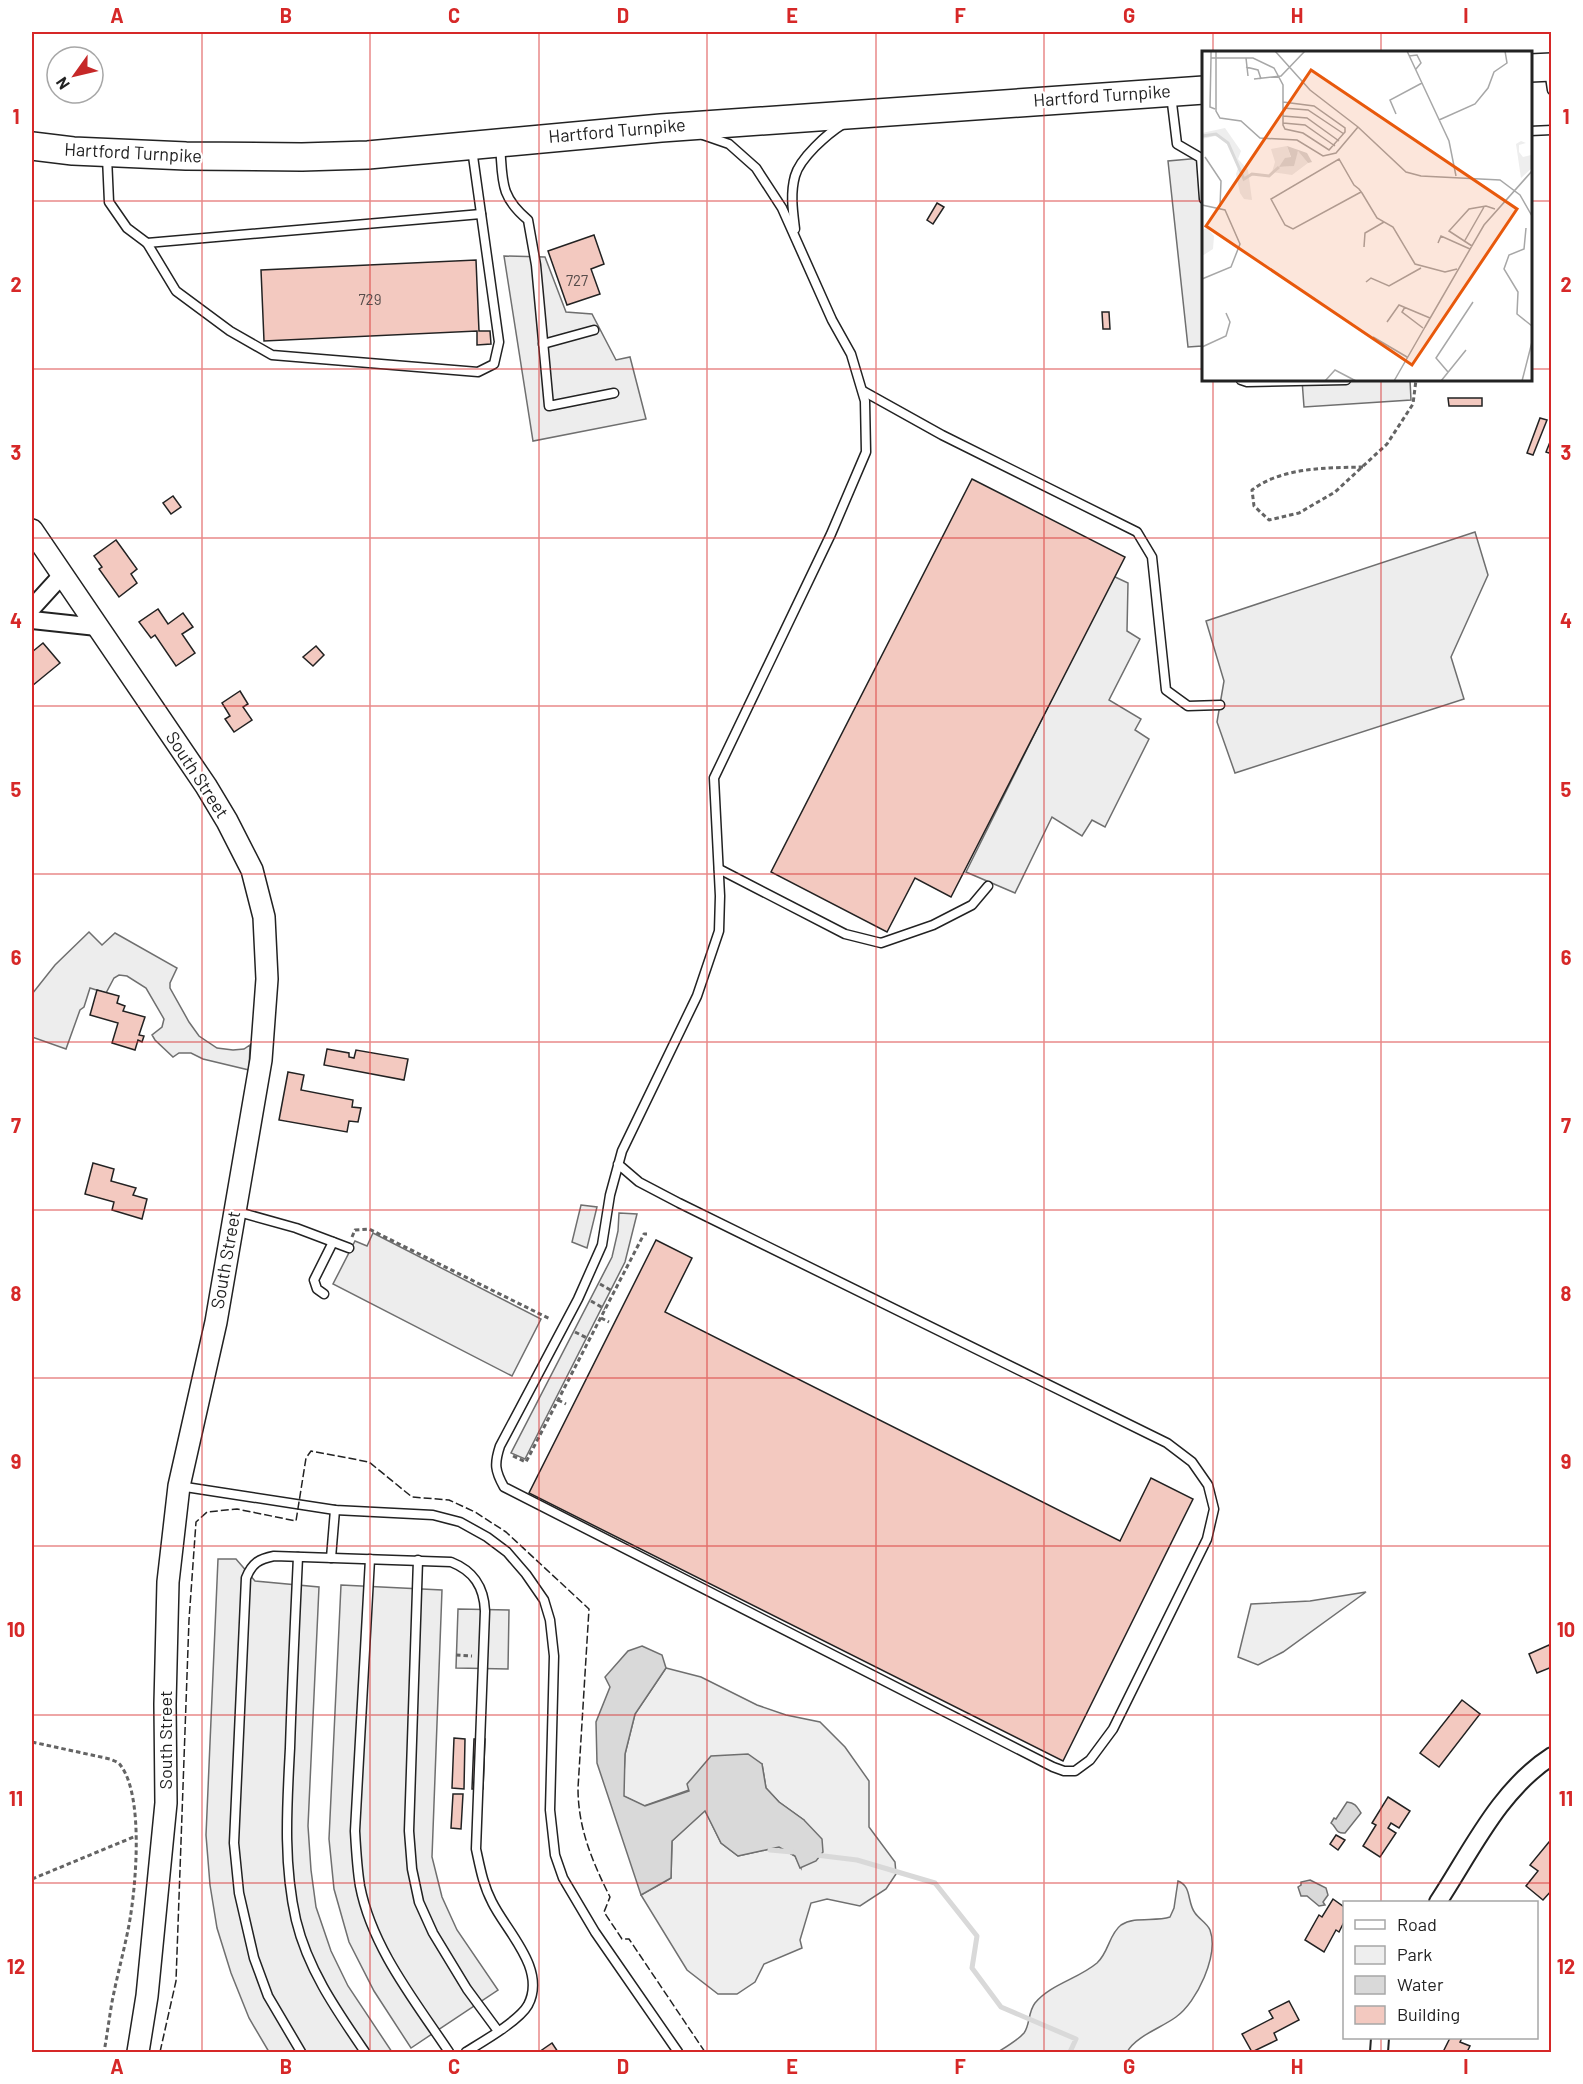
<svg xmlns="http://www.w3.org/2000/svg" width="1583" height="2084" viewBox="0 0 1583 2084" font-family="Barlow,sans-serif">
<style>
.green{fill:#eee;stroke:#6f6f6f;stroke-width:1.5}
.parking{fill:#ededed;stroke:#6f6f6f;stroke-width:1.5}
.water{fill:#d9d9d9;stroke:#6f6f6f;stroke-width:1.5}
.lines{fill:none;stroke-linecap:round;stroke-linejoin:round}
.stream{stroke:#d9d9d9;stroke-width:5}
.building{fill:#f3c9c0;stroke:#222;stroke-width:1.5}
.service-casing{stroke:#222;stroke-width:11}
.minor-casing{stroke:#222;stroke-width:20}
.tertiary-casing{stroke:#222;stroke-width:24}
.primary-casing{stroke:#222;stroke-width:30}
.trunk-casing{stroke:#222;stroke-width:30}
.path{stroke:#646464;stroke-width:3;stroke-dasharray:4.5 3;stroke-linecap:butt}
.service{stroke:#fff;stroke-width:8}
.minor{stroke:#fff;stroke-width:16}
.tertiary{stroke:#fff;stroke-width:21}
.primary{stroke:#fff;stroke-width:27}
.trunk{stroke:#fff;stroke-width:27}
.fence{stroke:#222;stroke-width:1.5;stroke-dasharray:8 3;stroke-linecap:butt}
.grid{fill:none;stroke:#d62828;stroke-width:1.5;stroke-opacity:0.55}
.labels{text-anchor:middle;stroke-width:4.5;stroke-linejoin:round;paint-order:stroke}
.number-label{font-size:15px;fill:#564c4a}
.street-label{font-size:18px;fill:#222;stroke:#fff}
.inset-river{fill:none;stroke:#d9d9d9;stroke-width:3}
.inset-road{fill:none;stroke:#a7a7a7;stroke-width:1.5}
.view{fill:#e8590c;fill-opacity:0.15;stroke:#e8590c;stroke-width:3}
.inset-edge{fill:none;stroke:#222;stroke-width:3}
.neatline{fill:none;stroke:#d62828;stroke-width:2}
.grid-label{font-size:20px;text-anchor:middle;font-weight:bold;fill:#d62828}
</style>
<rect width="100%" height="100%" fill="#fff"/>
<g class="green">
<polygon points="1366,1592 1283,1652 1258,1665 1238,1657 1251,1604 1310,1601"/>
<polygon points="666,1668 701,1677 757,1705 786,1715 820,1722 845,1747 869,1781 869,1827 895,1862 896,1874 886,1889 860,1906 827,1899 811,1903 800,1940 802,1948 764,1964 755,1982 737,1994 718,1994 687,1970 641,1895 671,1878 672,1841 705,1810 721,1843 738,1856 779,1847 795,1856 801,1868 804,1820 779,1802 766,1788 762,1764 644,1806 623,1796 625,1754 635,1714"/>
<path d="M1178,1881C1192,1886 1187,1903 1195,1913C1199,1919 1207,1923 1210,1930C1219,1955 1197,2002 1176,2017C1161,2028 1136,2036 1127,2052H998C1006,2047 1018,2040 1024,2033C1030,2025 1028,2012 1035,2003C1051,1984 1078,1979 1097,1963C1109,1952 1109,1934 1121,1925C1135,1916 1155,1922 1170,1917L1174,1908Z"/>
</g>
<g class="parking">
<polygon points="1201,158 1203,163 1204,343 1202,346 1188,347 1168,161"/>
<polygon points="504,256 545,257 566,312 592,314 616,360 630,357 646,419 533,441"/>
<polygon points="1302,380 1410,380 1411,400 1304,407"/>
<polygon points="1475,532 1488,575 1451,657 1464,699 1235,773 1217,722 1224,681 1206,621"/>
<polygon points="1113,576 1128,583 1127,631 1140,639 1109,700 1141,719 1135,730 1149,739 1105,827 1092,820 1082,836 1052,817 1015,893 966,872"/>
<polygon points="89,932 102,945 115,933 177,968 170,983 170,988 189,1022 199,1036 217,1048 233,1050 244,1049 250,1045 249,1070 203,1059 191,1053 179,1053 173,1057 155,1040 152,1035 162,1027 164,1019 146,988 127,976 119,975 114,978 106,993 90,988 84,1007 80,1010 66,1049 32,1037 32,994 55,965"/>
<polygon points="581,1205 597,1207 587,1248 572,1242"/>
<polygon points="619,1213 637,1214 625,1262 525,1459 511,1453 612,1257 618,1231"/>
<polygon points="373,1233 541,1319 512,1376 333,1284 355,1241 367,1246"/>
<polygon points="218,1559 236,1559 255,1581 319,1587 308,1826 311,1870 316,1907 331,1951 348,1986 392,2052 269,2052 249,2018 231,1973 217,1928 210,1885 206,1835"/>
<polygon points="341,1585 442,1590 432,1857 442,1897 457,1930 498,1990 411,2048 374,1991 349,1942 334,1889 329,1839"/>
<polygon points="458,1609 509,1610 508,1669 456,1668"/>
</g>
<g class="water">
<polygon points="642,1646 662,1655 666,1668 635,1714 625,1754 624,1796 645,1806 689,1791 687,1784 711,1756 748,1754 762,1764 766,1788 779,1802 804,1820 822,1839 823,1852 816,1861 800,1868 795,1856 779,1847 738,1856 721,1843 705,1811 672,1841 671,1878 641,1895 597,1763 596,1722 610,1687 605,1677 628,1651"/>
<path d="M1347,1802C1356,1803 1357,1807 1361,1813L1345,1833C1335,1834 1337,1827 1331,1823L1334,1818L1336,1819Z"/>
<polygon points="1310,1880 1326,1888 1328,1895 1323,1902 1325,1905 1319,1906 1307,1896 1301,1896 1298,1887 1301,1885 1301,1882"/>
</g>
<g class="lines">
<g class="stream">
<polyline points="770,1850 792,1852"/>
<polyline points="816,1855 857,1860 935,1883 977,1936 972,1968 1001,2007 1076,2039 1070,2052"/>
</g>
</g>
<g class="building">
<polygon points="937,203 944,207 933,224 927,220"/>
<polygon points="594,235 604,264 591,269 600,294 567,305 548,251"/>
<polygon points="476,260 479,331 490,331 491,344 477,345 477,331 264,341 261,270"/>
<polygon points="1102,312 1109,312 1110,329 1103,329"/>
<polygon points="1448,398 1482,398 1482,406 1449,406"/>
<polygon points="1540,418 1547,420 1533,455 1527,453"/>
<polygon points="1552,437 1552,454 1546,452"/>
<polygon points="972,479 1125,557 951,897 915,878 887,932 771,872"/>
<polygon points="173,496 181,507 171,514 163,503"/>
<polygon points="116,540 137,569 131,574 137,583 119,597 99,569 102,567 94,556"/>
<polygon points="158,609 168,624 183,613 193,627 182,634 195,653 176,666 155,635 151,638 139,622"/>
<polygon points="43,643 60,663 32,686 32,652"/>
<polygon points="316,646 324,655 313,666 303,657"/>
<polygon points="240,691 248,704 243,707 252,720 234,732 225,719 230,716 222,703"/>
<polygon points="97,990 119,996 117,1003 125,1006 123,1011 145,1017 139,1035 144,1036 142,1042 138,1040 135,1050 112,1043 118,1023 90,1015"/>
<polygon points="327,1049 349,1053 349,1057 354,1058 356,1050 408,1059 404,1080 324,1065"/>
<polygon points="288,1072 304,1075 301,1090 353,1100 352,1107 361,1108 358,1122 349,1121 347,1132 279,1120"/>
<polygon points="93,1163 114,1169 111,1181 136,1188 133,1195 147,1199 142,1219 112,1210 114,1202 85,1194"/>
<polygon points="656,1240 692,1258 665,1312 1120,1541 1151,1478 1193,1499 1063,1761 529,1493"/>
<polygon points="1549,1645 1552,1651 1552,1667 1537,1673 1529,1654"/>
<polygon points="1462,1700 1480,1714 1439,1767 1420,1753"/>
<polygon points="454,1738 465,1739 464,1789 452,1788"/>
<polygon points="474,1739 485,1739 483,1789 472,1789"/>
<polygon points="453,1794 463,1794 461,1829 451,1828"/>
<polygon points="1388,1797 1410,1811 1399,1828 1391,1823 1388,1828 1396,1833 1380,1857 1363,1846 1376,1825 1372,1823"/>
<polygon points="1336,1835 1345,1840 1338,1850 1330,1844"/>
<polygon points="1549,1842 1552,1844 1552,1890 1543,1900 1526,1886 1538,1871 1530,1865"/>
<polygon points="1333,1899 1344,1907 1344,1922 1339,1932 1336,1930 1324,1952 1305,1940 1319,1915 1322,1917"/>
<polygon points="1289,2001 1299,2020 1274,2033 1277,2040 1252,2052 1242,2034 1273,2018 1269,2011"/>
<polygon points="1450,2038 1462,2038 1460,2042 1470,2046 1467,2052 1443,2052"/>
<polygon points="552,2043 558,2052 539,2052"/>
</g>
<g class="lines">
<defs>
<g id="service">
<polyline points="1549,70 1552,90"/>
<polyline points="1171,95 1177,144 1201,158 1204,199"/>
<polyline points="1530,131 1552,130"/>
<path d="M500,145C503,180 499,196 528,220L536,265L549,406L614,393"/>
<polyline points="107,157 109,202 127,228 147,243 176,291 230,331 272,355 478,372 494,364 499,342 472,149"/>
<path d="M795,229C793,212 790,194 795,176C800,158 827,134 843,124"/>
<polyline points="147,243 481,214"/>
<polyline points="543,344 594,330"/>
<polyline points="1241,380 1247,382 1346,380"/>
<polyline points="863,391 942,435 1137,532 1152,557 1166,690 1188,706 1220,705"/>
<polyline points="719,869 845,934 881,943 933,925 972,905 988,886"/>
<path d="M618,1164L639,1182L679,1203L1167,1443L1192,1462L1208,1485L1214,1509L1207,1539L1113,1729L1090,1760L1075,1771H1064L1053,1767L504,1487C495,1471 494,1464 500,1446L578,1299L602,1245L610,1195L622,1151L697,996L719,931L720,896L714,778L831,534L866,452L865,401L851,354L832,320L782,208L756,168L729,144L703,135"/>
<polyline points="235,1211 296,1228 349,1248"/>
<polyline points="324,1294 317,1289 314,1280 333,1242"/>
<polyline points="179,1486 335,1510 433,1515 460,1522 487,1537 507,1552 526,1574 544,1600 550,1620 554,1656 550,1810 555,1855 563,1878 595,1932 678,2052"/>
<path d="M298,1557C295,1621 292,1684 290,1748C287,1806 283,1863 296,1920C308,1970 337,2011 365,2052"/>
<polyline points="331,1558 335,1510"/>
<path d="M370,1559L355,1831C356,1849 357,1868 360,1886C372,1948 415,2001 449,2052"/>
<polyline points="418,1560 409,1831 412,1869 419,1902 433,1933 467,1989 498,2031"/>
<path d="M301,2052L268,1996L254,1958L239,1893L234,1843L246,1578C252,1563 259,1559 274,1556L451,1562C474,1571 484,1587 485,1611L476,1849C480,1867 483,1885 492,1902C506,1931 547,1969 528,2005C519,2021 482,2042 466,2052"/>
</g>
<g id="minor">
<polyline points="32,608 62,575"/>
<polyline points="32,620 97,627"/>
<path d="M1438,1902C1471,1852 1499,1790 1552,1756"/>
<polyline points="1379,2052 1380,2038"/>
</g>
<polyline id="tertiary" points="32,530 206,786 227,821 252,870 264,917 267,979 261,1060 216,1322 179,1486 168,1582 165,1704 166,1803 147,1996 138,2052"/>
<polyline id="primary" points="32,146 73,151 186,156 302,157 368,155 661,128 1204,90"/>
<polyline id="trunk" points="1530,68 1552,67"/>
</defs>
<use href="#service" class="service-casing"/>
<use href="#minor" class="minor-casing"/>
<use href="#tertiary" class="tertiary-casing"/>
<use href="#primary" class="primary-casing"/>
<use href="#trunk" class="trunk-casing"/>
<g class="path">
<path d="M1363,467C1327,468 1282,467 1252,490L1254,506L1269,520L1299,513L1335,492L1387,444L1413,404L1416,380H1414"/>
<polyline points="352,1237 355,1230 369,1229 550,1319"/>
<polyline points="600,1284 614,1292"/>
<polyline points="591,1301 605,1309"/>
<polyline points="601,1318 609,1322"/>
<polyline points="575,1332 589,1339"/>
<polyline points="558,1400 566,1404"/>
<polyline points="513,1456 526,1462 644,1234 647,1234"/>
<polyline points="456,1655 472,1656"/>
<path d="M32,1742L110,1759C114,1761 119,1762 121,1766C144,1797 136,1887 129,1925C124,1951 117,1976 112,2002C109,2019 107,2036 104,2052"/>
<polyline points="32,1879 136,1836"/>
</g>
<use href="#service" class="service"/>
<use href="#minor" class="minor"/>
<use href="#tertiary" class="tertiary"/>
<use href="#primary" class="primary"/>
<use href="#trunk" class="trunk"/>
<path class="fence" d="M160,2052L176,1981L189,1620L196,1522L207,1512L237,1509L296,1521L306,1458L311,1451L369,1462L412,1497L449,1500L475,1512L506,1532L589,1609L578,1788C578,1828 592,1861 610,1897L604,1912L622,1939H629L705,2052"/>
</g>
<path class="grid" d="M202,32V2052M370,32V2052M539,32V2052M707,32V2052M876,32V2052M1044,32V2052M1213,32V52M1381,32V52M32,201H1204M1530,201H1552M32,369H1204M1530,369H1552M1213,380V2052M1381,380V1902M32,538H1552M32,706H1552M32,874H1552M32,1042H1552M32,1210H1552M32,1378H1552M32,1546H1552M32,1715H1552M32,1883H1552M1381,2038V2052"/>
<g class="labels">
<g class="number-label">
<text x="577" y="286">727</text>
<text x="370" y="305">729</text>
</g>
<g class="street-label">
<text transform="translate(1102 96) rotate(-4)" y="6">Hartford Turnpike</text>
<text transform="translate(617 131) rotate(-5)" y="6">Hartford Turnpike</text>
<text transform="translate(133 153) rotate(3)" y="6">Hartford Turnpike</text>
<text transform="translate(197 775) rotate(57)" y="6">South Street</text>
<text transform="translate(226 1260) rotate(-80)" y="6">South Street</text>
<text transform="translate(166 1740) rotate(-90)" y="6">South Street</text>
</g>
</g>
<g transform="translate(1202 51)">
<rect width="330" height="330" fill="#fff"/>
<path d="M23,77L39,100L36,108L46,119L50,149L42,148L38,142L34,123L37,114L23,89L13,85L0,88V82ZM319,90L324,92L317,94V101L321,106L329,104L330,109V117L319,127L314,93ZM85,95L89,107L79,116L90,115L96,100L106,112L90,124L70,121L73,111L69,98ZM5,177L12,185L11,198L0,205V179Z" fill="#eee"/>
<path d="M85,95L105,102L110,111L106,112L96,100L92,115L77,116L83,107L89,106Z" fill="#d9d9d9"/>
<path class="inset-river" d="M0,85L14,83L26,92L42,128L50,123L67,125L77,116"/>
<path class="inset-road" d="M9,0V7H51L72,17L81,34V74L83,78L101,82L127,99L143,81V77L112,55L81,51M14,0V60L18,67L39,70L58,87L95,89L121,105L134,102L156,76M73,0L108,39L156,76L204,121L219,125L298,129L318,144L330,165M205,0L247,90L254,125M207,5L215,4L219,12L214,18M9,7L8,56L13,58M44,7L46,25M44,16L56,19L59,28M52,28L79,25L103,0M81,57L106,59L142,83M194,63L188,49L220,32M81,65L105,67L137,90M237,69L273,53L286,37L292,21L305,12L303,0M81,72L103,74L133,95M3,106L19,130L18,156M159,141L91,178L83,174L69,148L137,108L152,134L157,138L160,142L175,167L191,176L213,213L243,221L255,218M0,154L23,159L38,193L29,216L0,228M324,177L322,198L307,204L302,218L316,241L315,263L330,275M262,191L282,156M236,192L239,185L268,198M270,195L247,180L267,158L284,155L293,158M162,196L163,182L182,171M164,231L169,227L187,235L219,217M203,256L200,261L221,277M185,271L197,254L228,267M223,276L282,174L330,120M171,286L205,306M0,296L24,285L28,271L24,262M246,321L234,307L271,251M123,330L133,319L154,330M192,330L223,276M239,330L264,299M320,330L330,291"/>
<path class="view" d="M109,19L315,158L210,314L4,175Z"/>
<rect width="330" height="330" class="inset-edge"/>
</g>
<rect width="1583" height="2084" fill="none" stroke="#ffffff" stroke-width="66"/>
<rect x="1343" y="1901" width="195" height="138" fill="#ffffff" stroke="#a7a7a7" stroke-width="1.5"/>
<rect x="1355" y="1920" width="30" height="9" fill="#ffffff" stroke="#a7a7a7" stroke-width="1.5"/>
<text x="1397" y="1931" font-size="18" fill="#222222">Road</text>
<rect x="1355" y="1946" width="30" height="18" fill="#eeeeee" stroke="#a7a7a7" stroke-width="1.5"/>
<text x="1397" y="1961" font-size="18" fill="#222222">Park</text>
<rect x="1355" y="1976" width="30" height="18" fill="#d9d9d9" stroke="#a7a7a7" stroke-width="1.5"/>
<text x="1397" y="1991" font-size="18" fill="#222222">Water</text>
<rect x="1355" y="2006" width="30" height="18" fill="#f3c9c0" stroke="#a7a7a7" stroke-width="1.5"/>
<text x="1397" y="2021" font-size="18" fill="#222222">Building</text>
<g transform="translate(75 75) rotate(236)"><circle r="28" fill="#ffffff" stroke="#a7a7a7" stroke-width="1.5"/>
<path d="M0-4.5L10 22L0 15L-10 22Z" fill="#c62828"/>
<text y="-9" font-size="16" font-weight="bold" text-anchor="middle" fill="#222222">N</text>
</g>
<rect x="33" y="33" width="1517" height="2018" class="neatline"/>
<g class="grid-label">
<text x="117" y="23">A</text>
<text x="286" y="23">B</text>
<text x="454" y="23">C</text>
<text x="623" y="23">D</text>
<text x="792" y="23">E</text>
<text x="960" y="23">F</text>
<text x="1129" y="23">G</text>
<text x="1297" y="23">H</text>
<text x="1466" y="23">I</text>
<text x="16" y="124">1</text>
<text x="1566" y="124">1</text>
<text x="16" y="292">2</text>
<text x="1566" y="292">2</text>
<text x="16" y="460">3</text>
<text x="1566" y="460">3</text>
<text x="16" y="628">4</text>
<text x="1566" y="628">4</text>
<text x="16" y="797">5</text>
<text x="1566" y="797">5</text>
<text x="16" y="965">6</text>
<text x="1566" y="965">6</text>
<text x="16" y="1133">7</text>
<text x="1566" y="1133">7</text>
<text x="16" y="1301">8</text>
<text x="1566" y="1301">8</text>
<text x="16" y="1469">9</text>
<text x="1566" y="1469">9</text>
<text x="16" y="1637">10</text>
<text x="1566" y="1637">10</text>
<text x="16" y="1806">11</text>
<text x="1566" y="1806">11</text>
<text x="16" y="1974">12</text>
<text x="1566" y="1974">12</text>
<text x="117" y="2074">A</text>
<text x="286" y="2074">B</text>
<text x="454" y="2074">C</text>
<text x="623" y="2074">D</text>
<text x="792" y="2074">E</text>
<text x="960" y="2074">F</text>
<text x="1129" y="2074">G</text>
<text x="1297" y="2074">H</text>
<text x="1466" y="2074">I</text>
</g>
</svg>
